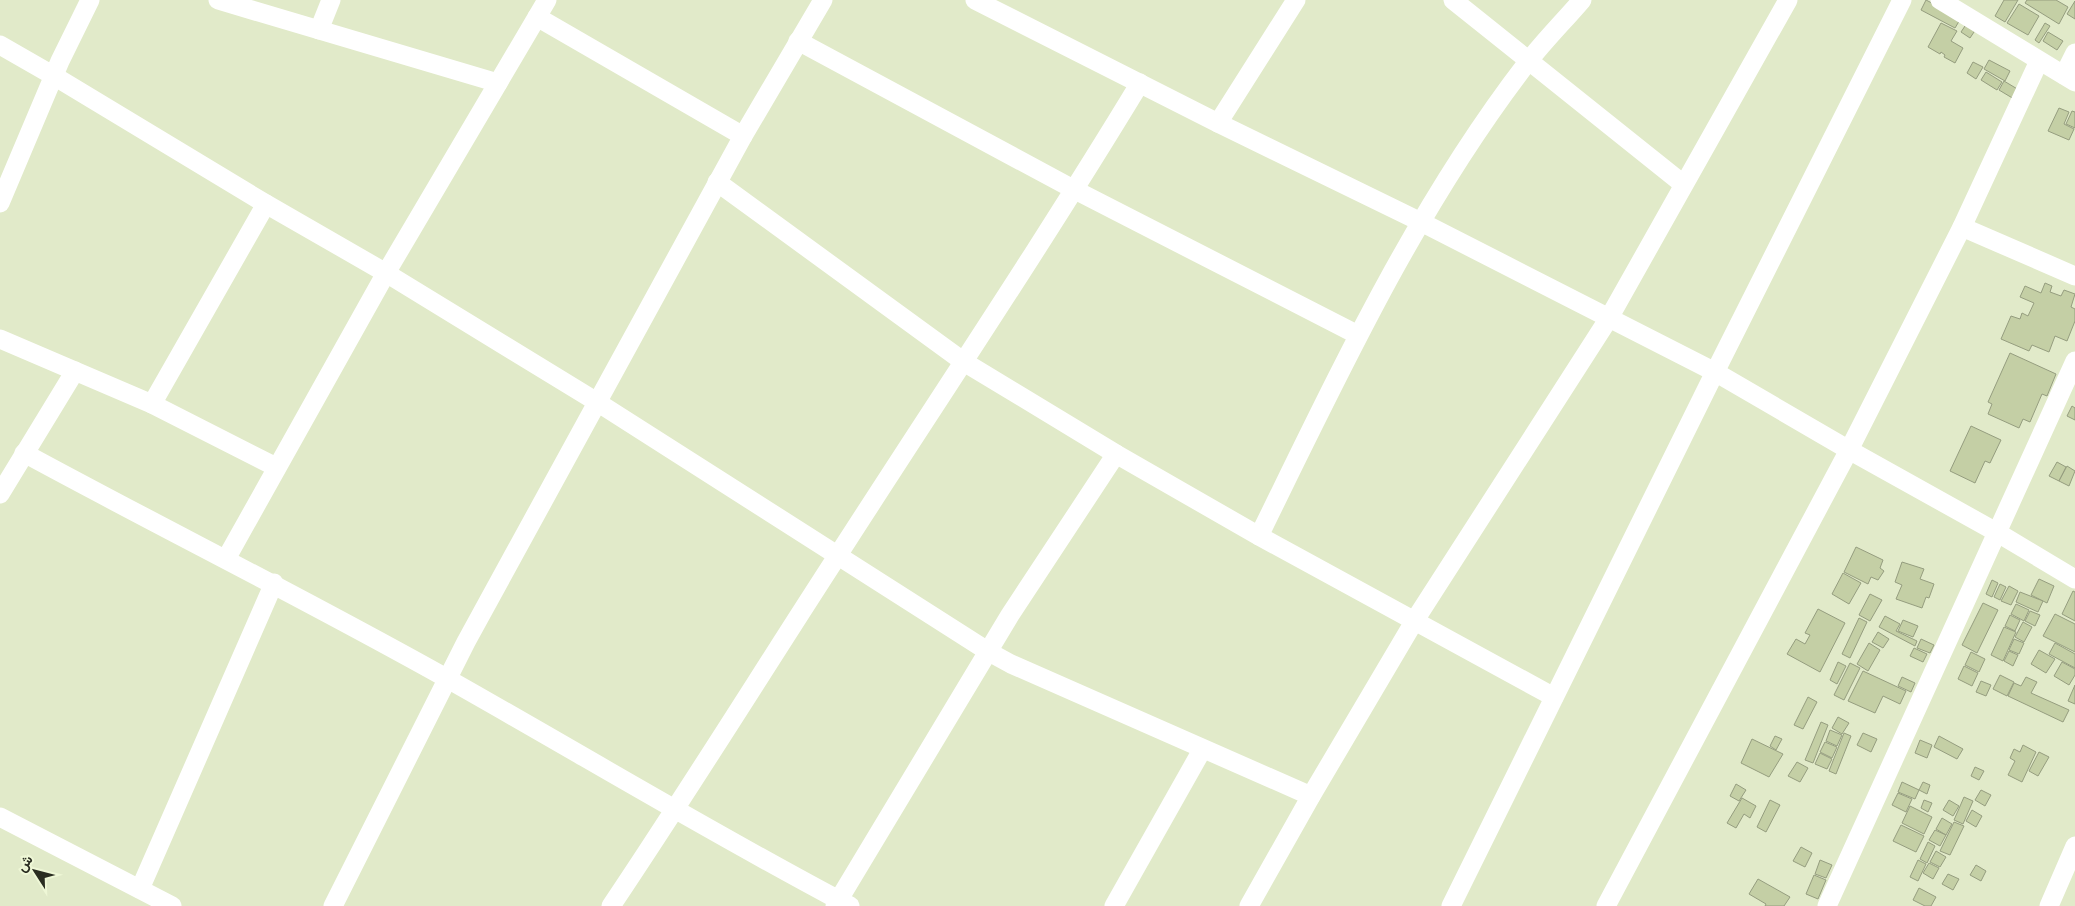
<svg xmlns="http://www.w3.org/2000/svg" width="2075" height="906" viewBox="0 0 2075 906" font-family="Lato,Vazirmatn,sans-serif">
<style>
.building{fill:#c4cfa5;stroke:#959d7f}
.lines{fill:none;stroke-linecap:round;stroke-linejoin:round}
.street{stroke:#fff;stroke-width:19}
</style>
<rect width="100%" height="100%" fill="#e1eac9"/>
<g class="building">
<polygon points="1926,0 1961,18 1955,28 1921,10"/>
<polygon points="2004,0 2018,0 2005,22 1995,16"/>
<polygon points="2027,0 2056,0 2068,7 2059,24 2025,3"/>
<polygon points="2075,1 2075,19 2067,14"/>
<polygon points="2019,4 2039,16 2028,35 2007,23"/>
<polygon points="1941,23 1957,31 1951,41 1963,48 1955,63 1944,57 1945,55 1941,52 1940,54 1928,47"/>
<polygon points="1967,23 1976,29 1970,38 1961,32"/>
<polygon points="2045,23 2050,26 2039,43 2035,40"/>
<polygon points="2048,32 2063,41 2057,50 2043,41"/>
<polygon points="1989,60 2010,71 2005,81 1984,69"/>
<polygon points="1973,62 1983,67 1976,79 1967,73"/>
<polygon points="1986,72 2002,82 1997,90 1981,80"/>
<polygon points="2004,81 2019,90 2014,99 1999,90"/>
<polygon points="2059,108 2069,112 2064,124 2074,129 2069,140 2048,131"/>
<polygon points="2072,111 2075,112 2075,128 2066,124"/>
<polygon points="2045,283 2052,286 2050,292 2061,296 2064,290 2075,294 2071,307 2075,309 2075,321 2067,341 2055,336 2049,352 2032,345 2029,351 2001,339 2011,316 2020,319 2022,313 2028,316 2034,303 2020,297 2025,286 2041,293"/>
<polygon points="2010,353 2056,374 2047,396 2042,394 2030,422 2023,419 2019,428 1988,414 1992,404 1988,402"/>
<polygon points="2072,406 2075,408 2075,420 2067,416"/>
<polygon points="1971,426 2001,440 1990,463 1985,461 1975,483 1950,471"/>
<polygon points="2057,462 2066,467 2059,481 2049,476"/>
<polygon points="2067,466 2075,471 2069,486 2059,481"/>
<polygon points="1856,547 1883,560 1880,568 1884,571 1878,580 1871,577 1868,584 1844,572"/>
<polygon points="1902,562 1924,569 1920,579 1934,584 1929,598 1926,597 1922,608 1896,599 1902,585 1895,582"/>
<polygon points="1843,573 1861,583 1849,604 1832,594"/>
<polygon points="2039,579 2054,586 2047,603 2031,595"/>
<polygon points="1992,580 1998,583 1992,597 1986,594"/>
<polygon points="2000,584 2006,587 2000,600 1994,597"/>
<polygon points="2009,586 2018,591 2011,605 2001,601"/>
<polygon points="2073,591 2075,592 2075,621 2062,614"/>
<polygon points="2020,592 2043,601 2038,612 2016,602"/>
<polygon points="1870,594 1882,600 1870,621 1859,615"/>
<polygon points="1983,603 1998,610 1977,653 1962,645"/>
<polygon points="2016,604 2029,610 2024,621 2011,614"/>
<polygon points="1818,609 1845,623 1820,672 1787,654 1796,639 1805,644 1810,635 1805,633"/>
<polygon points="2030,611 2040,615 2035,626 2025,621"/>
<polygon points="2055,614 2075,624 2075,652 2043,636"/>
<polygon points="2010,615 2020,620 2015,631 2005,626"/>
<polygon points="1885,616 1900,624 1896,631 1917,641 1915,646 1879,627"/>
<polygon points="1859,618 1867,622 1850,658 1842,654"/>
<polygon points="1903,620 1918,626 1913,637 1898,631"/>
<polygon points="2023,622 2032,627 2024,642 2015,637"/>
<polygon points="2004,627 2016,632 2003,661 1991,655"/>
<polygon points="1878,632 1889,639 1883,648 1872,642"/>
<polygon points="1921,639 1934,645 1930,653 1917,648"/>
<polygon points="2014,639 2024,643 2019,654 2009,650"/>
<polygon points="1869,643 1880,650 1868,671 1857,664"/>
<polygon points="2055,643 2075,654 2075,668 2049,654"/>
<polygon points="1914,648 1927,654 1923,662 1910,656"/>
<polygon points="2039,650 2055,659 2046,673 2031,664"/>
<polygon points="2009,651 2018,655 2013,666 2004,661"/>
<polygon points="1971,652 1985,659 1979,672 1965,665"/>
<polygon points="1838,662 1846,666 1837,684 1830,680"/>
<polygon points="2062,662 2075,669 2075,675 2069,685 2054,676"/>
<polygon points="1850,663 1860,668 1844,700 1834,695"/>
<polygon points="1964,666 1978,673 1972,686 1958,679"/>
<polygon points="1863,671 1906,691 1900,704 1883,696 1875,713 1848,701"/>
<polygon points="2000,675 2014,682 2007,696 1993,689"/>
<polygon points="1902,677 1915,683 1911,692 1898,686"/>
<polygon points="2026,677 2037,682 2031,693 2069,710 2063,722 2008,696 2014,683 2021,686"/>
<polygon points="1981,681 1991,685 1986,696 1976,692"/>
<polygon points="2075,685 2075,704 2068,701"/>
<polygon points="1808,697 1817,702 1803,729 1794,725"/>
<polygon points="1838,717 1849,723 1842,734 1832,728"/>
<polygon points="1821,722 1828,725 1813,763 1805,760"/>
<polygon points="1830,730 1842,735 1837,746 1826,741"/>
<polygon points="1844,733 1851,736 1836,774 1829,771"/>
<polygon points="1863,733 1877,739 1871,752 1857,745"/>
<polygon points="1775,736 1782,739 1776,750 1770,746"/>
<polygon points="1939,736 1963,749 1957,759 1934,747"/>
<polygon points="1752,739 1783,754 1769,777 1741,763"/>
<polygon points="1920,740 1932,745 1927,758 1915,753"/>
<polygon points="1825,742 1837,747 1832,758 1820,752"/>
<polygon points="2023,745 2036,752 2022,782 2008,775 2015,761 2010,758 2014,749 2020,752"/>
<polygon points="2039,752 2049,757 2038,776 2029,771"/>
<polygon points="1820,753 1832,759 1827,769 1815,764"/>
<polygon points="1797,762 1808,768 1800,782 1788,776"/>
<polygon points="1975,767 1984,771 1979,780 1971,776"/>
<polygon points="1902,782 1919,790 1915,799 1898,792"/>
<polygon points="1923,782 1930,785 1927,794 1919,790"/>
<polygon points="1736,784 1746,790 1739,801 1730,796"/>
<polygon points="1981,790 1991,795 1985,806 1975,800"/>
<polygon points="1898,793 1912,799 1906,812 1892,805"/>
<polygon points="1964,797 1973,801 1963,824 1954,820"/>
<polygon points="1742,798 1756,806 1750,818 1744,814 1736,828 1727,823"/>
<polygon points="1770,800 1780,805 1766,832 1757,827"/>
<polygon points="1924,800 1932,803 1928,812 1921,808"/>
<polygon points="1949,800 1959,806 1953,816 1943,810"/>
<polygon points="1910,806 1932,817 1924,834 1902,823"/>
<polygon points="1972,810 1982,816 1976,827 1966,821"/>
<polygon points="1942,818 1952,824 1946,835 1936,829"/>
<polygon points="1954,822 1964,826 1950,855 1940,851"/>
<polygon points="1901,825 1924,836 1916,852 1893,841"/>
<polygon points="1935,830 1946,835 1940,846 1929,840"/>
<polygon points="1928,842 1935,846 1927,863 1920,859"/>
<polygon points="1801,847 1812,853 1805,867 1793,861"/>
<polygon points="1936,851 1946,857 1940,867 1930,862"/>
<polygon points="1820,860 1832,865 1826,878 1815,874"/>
<polygon points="1918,860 1926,864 1918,881 1910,877"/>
<polygon points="1929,863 1939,868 1933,879 1923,873"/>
<polygon points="1976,865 1986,871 1981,881 1970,875"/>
<polygon points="1948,874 1959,879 1953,890 1942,884"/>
<polygon points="1814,875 1826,880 1818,899 1806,894"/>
<polygon points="1758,879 1790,897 1784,906 1765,906 1766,904 1749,894"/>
<polygon points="1919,888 1936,897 1931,906 1925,906 1913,900"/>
</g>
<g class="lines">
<g class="street">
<polyline points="218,0 498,83"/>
<polyline points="975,0 1218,123 1421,222 1715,372 1849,450 1998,533 2075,579"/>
<polyline points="1453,0 1683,184"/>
<polyline points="1940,0 2075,82"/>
<polyline points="537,17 743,136"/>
<polyline points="319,30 331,0"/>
<polyline points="798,41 1075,190 1358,335"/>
<polyline points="0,45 54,76 266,204 386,273 597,402 989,652 1011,664 1311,796"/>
<polyline points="2064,75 2075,53"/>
<polyline points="1218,123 1296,0"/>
<polyline points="717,182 964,362 1116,454 1259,536 1554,697"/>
<polyline points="0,203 60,61 90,0"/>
<polyline points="1962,227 2075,276"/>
<polyline points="0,339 152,404 276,467"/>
<polyline points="152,404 266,204"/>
<path d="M24,453C164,529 307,600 446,678C581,754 713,834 850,906"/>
<polyline points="0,494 75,371"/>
<path d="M1259,536C1339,373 1416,207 1527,63C1544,41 1564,21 1582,0"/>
<polyline points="226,559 386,273 547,0"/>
<polyline points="0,817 172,906"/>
<polyline points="140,889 274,583"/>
<polyline points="333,906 466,642 743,136 823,0"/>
<path d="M611,906C689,790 762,672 838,555C939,398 1043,243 1140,83"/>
<polyline points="835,906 1010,615 1116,454"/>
<polyline points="1114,906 1202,750"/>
<polyline points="1249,906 1311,796 1415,620 1609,318 1788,0"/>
<polyline points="1451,906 1715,372 1902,0"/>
<polyline points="1606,906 1849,450 1962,227 2039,61"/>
<polyline points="1827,906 2075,361"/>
<polyline points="2049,906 2075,846"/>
</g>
</g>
<g transform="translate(35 871) rotate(306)" stroke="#eef7d6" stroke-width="4" paint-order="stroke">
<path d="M0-4L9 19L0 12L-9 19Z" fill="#2a2d21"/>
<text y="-8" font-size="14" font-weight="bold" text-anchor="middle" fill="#2a2d21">ش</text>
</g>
</svg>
